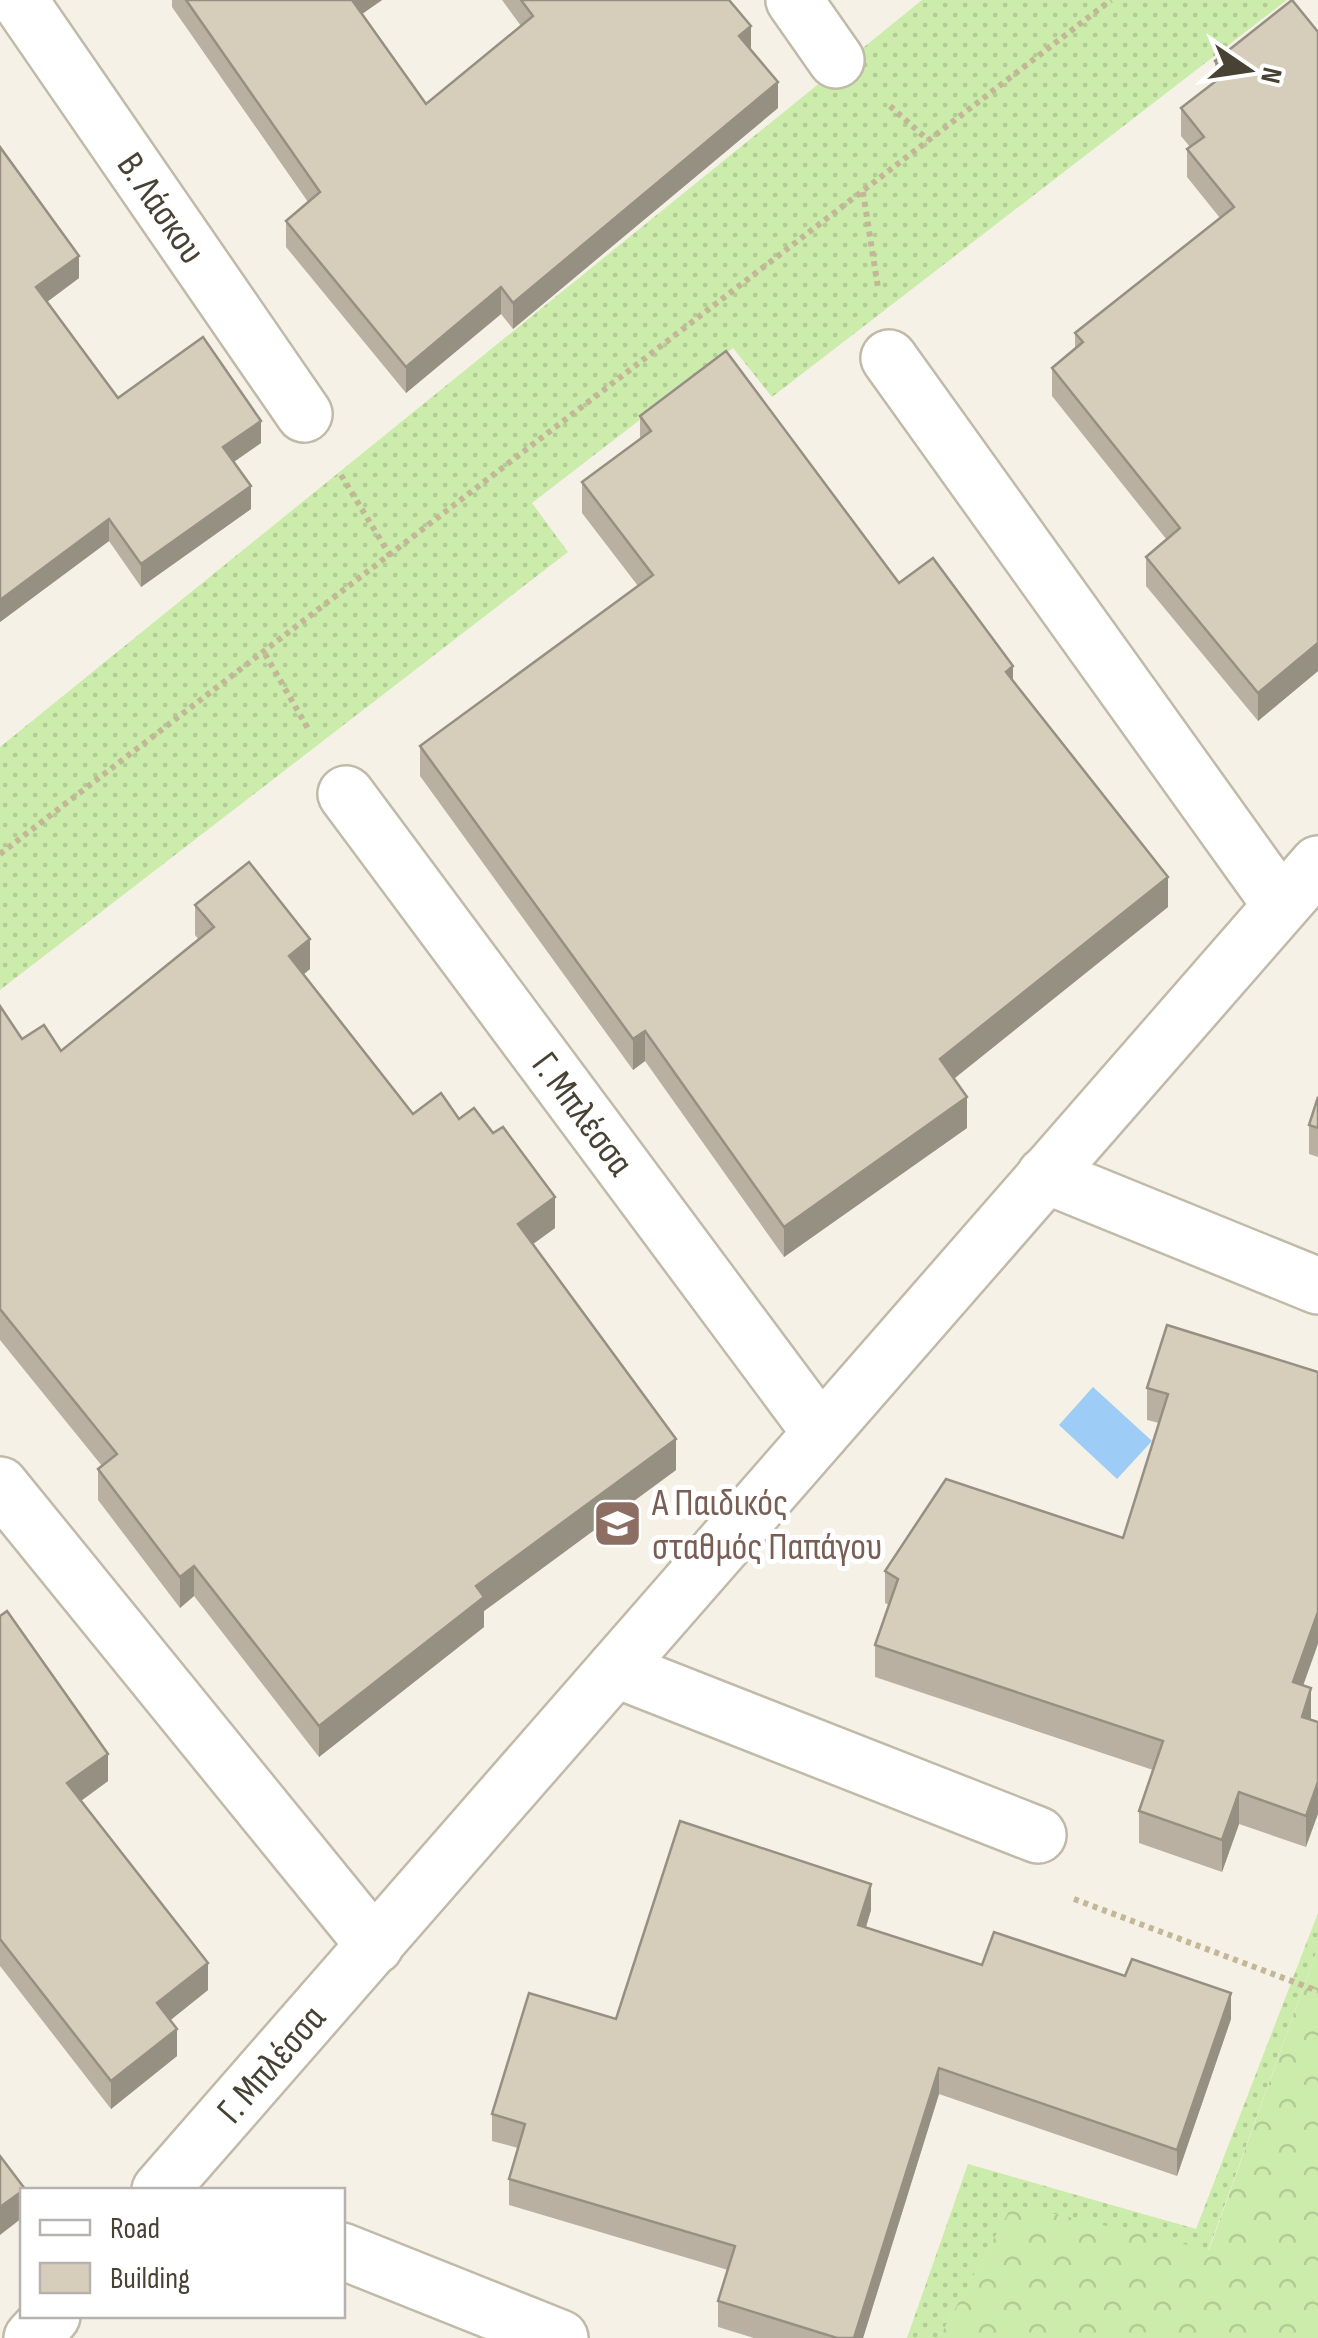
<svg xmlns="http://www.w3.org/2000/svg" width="1318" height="2338" viewBox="0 0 1318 2338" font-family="'Sofia Sans Condensed',sans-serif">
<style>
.grass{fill:url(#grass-dots)}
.forest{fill:url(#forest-crowns)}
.water{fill:#9dcdf6}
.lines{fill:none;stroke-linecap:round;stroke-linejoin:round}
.minor-casing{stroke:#c1baa8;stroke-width:60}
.path{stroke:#c4b798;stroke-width:6;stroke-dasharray:5 5;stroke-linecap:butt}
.minor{stroke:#fff;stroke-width:55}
.wall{fill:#b9b0a1}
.shaded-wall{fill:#969083}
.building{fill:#d7cdbb;stroke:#969083;stroke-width:2.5}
.labels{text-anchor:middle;stroke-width:10;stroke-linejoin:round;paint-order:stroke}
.street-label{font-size:38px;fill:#484235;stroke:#fff}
.education-label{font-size:38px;fill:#785e54;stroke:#fff;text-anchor:start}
</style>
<defs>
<pattern id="grass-dots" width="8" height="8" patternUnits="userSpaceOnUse" patternTransform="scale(2.5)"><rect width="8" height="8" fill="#ccecac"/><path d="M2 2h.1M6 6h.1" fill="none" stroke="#b1cc95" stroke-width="1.8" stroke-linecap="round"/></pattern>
<pattern id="forest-crowns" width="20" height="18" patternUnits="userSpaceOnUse" patternTransform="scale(2.5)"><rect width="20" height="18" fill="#ccecac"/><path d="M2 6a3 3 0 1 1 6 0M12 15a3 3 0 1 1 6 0" fill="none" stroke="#b1cc95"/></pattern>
</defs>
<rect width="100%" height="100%" fill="#f5f1e6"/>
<g class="grass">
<polygon points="922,0 1287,0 772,397 733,348 532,503 568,552 0,990 0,747"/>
<polygon points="1318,1913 1318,1947 1208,2251 1013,2205 939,2338 907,2338 968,2164 1196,2229"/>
</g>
<polygon class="forest" points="1318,1947 1318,2338 939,2338 1013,2204 1209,2250"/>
<polygon class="water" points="1093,1387 1152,1441 1117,1479 1059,1425"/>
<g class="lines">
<defs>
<g id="minor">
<path id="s1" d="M19,0L304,414"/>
<polyline points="794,0 836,60"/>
<polyline points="889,358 1281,905"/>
<path id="s2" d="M346,794L821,1433"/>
<polyline points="1045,1175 1318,1286"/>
<polyline points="0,1485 375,1946"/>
<polyline points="615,1669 1038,1835"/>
<path id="s3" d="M160,2190L1318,864"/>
<polyline points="342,2251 560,2338"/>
<polyline points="32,2338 52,2316"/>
</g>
</defs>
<use href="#minor" class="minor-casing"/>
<g class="path">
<polyline points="890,106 928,140"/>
<polyline points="863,192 878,288"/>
<polyline points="341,475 391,557"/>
<polyline points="265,654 310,732"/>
<polyline points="0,854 1111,0"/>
<polyline points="1074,1899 1318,1991"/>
</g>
<use href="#minor" class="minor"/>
</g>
<g class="wall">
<polygon points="172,0 382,0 362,14 426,104 521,26 502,0 729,0 778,108 513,329 501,314 406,393 286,247 286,221 308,202 172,7"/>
<polygon points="1318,32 1318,671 1258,721 1146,586 1146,557 1167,540 1052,396 1052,368 1075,349 1075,333 1220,218 1187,177 1187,149 1190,147 1181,136 1181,108 1215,82 1215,61"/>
<polygon points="0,147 79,278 47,302 118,398 261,443 234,462 251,509 141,587 109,541 0,622"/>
<polygon points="640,416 899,583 1013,681 1168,907 953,1079 967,1128 784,1257 645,1061 633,1070 420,776 420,746 638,586 582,513 582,482 640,439"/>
<polygon points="195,905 310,969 304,974 413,1114 459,1119 555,1228 533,1244 676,1470 484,1611 484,1627 319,1757 194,1596 180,1608 98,1500 98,1469 102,1466 0,1340 0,1006 22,1039 61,1051 199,940 195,935"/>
<polygon points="1318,1097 1318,1157 1309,1154 1309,1125"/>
<polygon points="1167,1325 1303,1685 1311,1688 1306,1847 1239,1824 1222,1872 1139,1843 1139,1811 1153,1770 875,1677 875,1645 889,1605 885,1603 885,1571 1123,1538 1159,1423 1147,1420 1147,1388"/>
<polygon points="0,1616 108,1781 81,1801 208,1990 170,2020 177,2056 111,2109 0,1966"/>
<polygon points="871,1910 866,1928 982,1965 1231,2019 1177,2176 939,2094 863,2338 754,2338 718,2327 718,2301 728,2270 509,2205 509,2179 518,2148 492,2141 492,2114 616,2019"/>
</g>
<g class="shaded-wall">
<polygon points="349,0 382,0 349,23"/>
<polygon points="751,26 751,53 739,36"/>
<polygon points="778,82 778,108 513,329 513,303"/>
<polygon points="79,256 79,278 36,310 36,287"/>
<polygon points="501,287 501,314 406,393 406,367"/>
<polygon points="261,421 261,443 223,469 223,447"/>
<polygon points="251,486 251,509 141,587 141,564"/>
<polygon points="109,519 109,541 0,622 0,600"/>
<polygon points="1318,643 1318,671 1258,721 1258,693"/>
<polygon points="1013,666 1013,697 1006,672"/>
<polygon points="1168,877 1168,907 940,1090 940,1059"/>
<polygon points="310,939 310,969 289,986 289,956"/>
<polygon points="645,1031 645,1061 633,1070 633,1039"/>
<polygon points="967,1097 967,1128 784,1257 784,1227"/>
<polygon points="555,1197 555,1228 518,1255 518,1224"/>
<polygon points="676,1439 676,1470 484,1611 484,1627 319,1757 319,1726 476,1586"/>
<polygon points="194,1566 194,1596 180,1608 180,1577"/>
<polygon points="1318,1612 1318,1644 1293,1714 1293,1682"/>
<polygon points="1311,1688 1311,1720 1302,1717"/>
<polygon points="108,1754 108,1781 67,1811 67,1783"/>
<polygon points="1318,1782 1318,1814 1306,1847 1306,1816"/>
<polygon points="1239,1792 1239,1824 1222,1872 1222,1840"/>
<polygon points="871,1884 871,1910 858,1951 858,1925"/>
<polygon points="208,1963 208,1990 157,2031 157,2003"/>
<polygon points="1231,1993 1231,2019 1177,2176 1177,2150"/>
<polygon points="177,2029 177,2056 111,2109 111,2081"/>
<polygon points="939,2068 939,2094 863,2338 854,2338"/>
<polygon points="25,2189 25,2190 22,2190 22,2218 0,2235 0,2207"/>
</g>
<g class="building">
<polygon points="186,0 352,0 426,104 533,16 521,0 729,0 751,26 739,36 778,82 513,303 501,287 406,367 286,221 320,192"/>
<polygon points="1292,0 1318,32 1318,643 1258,693 1146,557 1180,528 1052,368 1083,342 1075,333 1234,207 1187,149 1204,137 1181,108 1225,74 1215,61"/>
<polygon points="0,147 79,256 36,287 118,398 203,337 261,421 223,447 251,486 141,564 109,519 0,600"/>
<polygon points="726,351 899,583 933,558 1013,666 1006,672 1168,877 940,1059 967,1097 784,1227 645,1031 633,1039 420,746 653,575 582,482 651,431 640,416"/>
<polygon points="249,862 310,939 289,956 413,1114 441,1093 459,1119 474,1108 493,1133 503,1127 555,1197 518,1224 676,1439 476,1586 484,1597 319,1726 194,1566 180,1577 98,1469 117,1454 0,1309 0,1006 22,1039 44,1025 61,1051 214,927 195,905"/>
<polygon points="1318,1097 1318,1128 1309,1125"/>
<polygon points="1167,1325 1318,1372 1318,1612 1293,1682 1311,1688 1302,1717 1318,1722 1318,1782 1306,1816 1239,1792 1222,1840 1139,1811 1163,1741 875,1645 898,1579 885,1571 946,1479 1123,1538 1168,1394 1147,1388"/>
<polygon points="7,1611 108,1754 67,1783 208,1963 157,2003 177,2029 111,2081 0,1939 0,1616"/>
<polygon points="680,1821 871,1884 858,1925 982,1965 994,1932 1125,1976 1132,1959 1231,1993 1177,2150 939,2068 854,2338 837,2338 718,2301 735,2246 509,2179 525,2124 492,2114 529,1993 616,2019"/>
<polygon points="0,2156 25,2189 0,2207"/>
</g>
<defs>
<symbol id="school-square" viewBox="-11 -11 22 22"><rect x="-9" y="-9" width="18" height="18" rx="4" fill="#8d6e63" stroke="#fff"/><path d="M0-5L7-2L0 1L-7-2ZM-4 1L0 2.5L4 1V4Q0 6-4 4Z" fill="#fff"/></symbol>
</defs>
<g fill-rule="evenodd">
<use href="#school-square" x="590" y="1496" width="55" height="55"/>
</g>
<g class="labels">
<g class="street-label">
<text dy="13" stroke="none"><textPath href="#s1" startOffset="252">Β. Λάσκου</textPath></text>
<text dy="13" stroke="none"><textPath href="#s2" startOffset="398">Γ. Μπλέσσα</textPath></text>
<text dy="13" stroke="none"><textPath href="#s3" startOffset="168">Γ. Μπλέσσα</textPath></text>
</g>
<g class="education-label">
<text x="652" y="1515">Α Παιδικός<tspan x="652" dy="44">σταθμός Παπάγου</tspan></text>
</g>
</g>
<rect x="20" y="2188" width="325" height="130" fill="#ffffff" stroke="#b6b3ae" stroke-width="2.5"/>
<rect x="40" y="2220" width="50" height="15" fill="#ffffff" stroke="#b6b3ae" stroke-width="2.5"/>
<text x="110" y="2238" font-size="30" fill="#484235">Road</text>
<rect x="40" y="2263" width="50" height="30" fill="#d7cdbb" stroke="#b6b3ae" stroke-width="2.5"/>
<text x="110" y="2288" font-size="30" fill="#484235">Building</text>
<g transform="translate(1248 70) rotate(103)" stroke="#ffffff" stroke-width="8" paint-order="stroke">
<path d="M0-8L18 38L0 25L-18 38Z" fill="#484235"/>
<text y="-15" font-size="28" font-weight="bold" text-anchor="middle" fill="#484235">N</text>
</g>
</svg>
